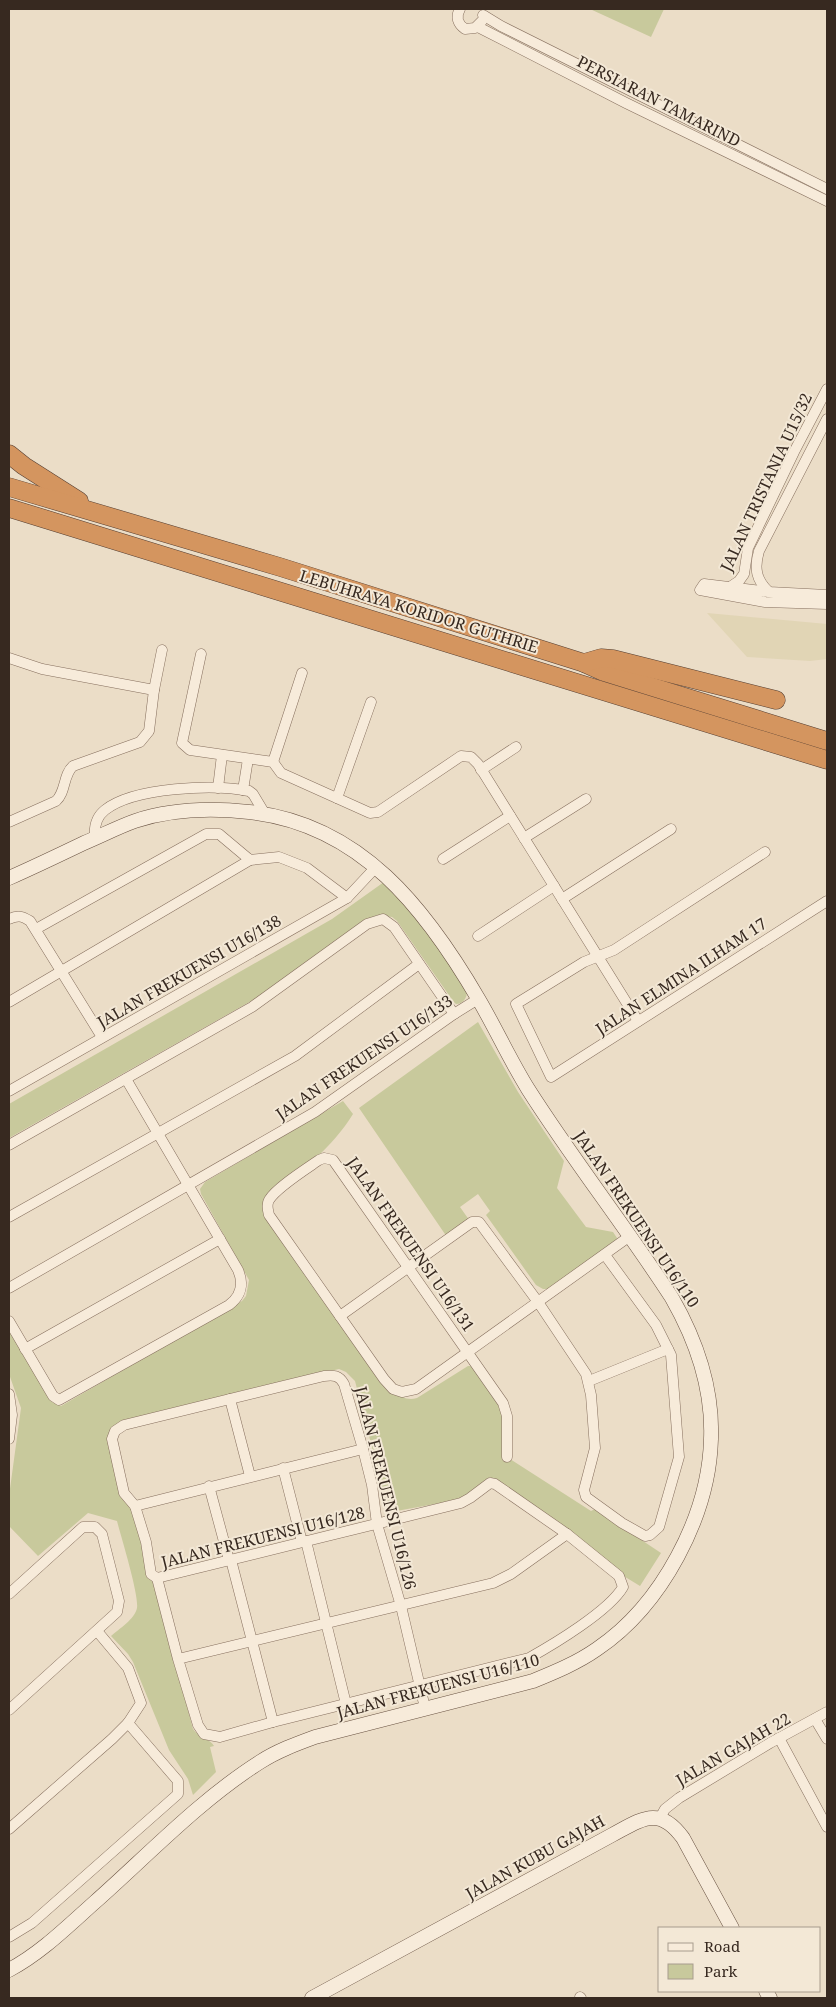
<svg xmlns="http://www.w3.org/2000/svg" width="836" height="2007" viewBox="0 0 836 2007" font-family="'Noto Serif',serif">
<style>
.farmland{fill:#e1d5b5}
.green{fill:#c8c99c}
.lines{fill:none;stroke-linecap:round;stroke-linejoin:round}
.street-casing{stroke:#866f5e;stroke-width:11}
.secondary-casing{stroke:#685141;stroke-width:15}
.highway-casing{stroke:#543e32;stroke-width:19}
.street{stroke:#f7ebda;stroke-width:10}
.secondary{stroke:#f7ebda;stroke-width:14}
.highway{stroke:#d4955f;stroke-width:18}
.labels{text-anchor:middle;stroke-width:4;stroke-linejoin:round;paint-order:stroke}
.street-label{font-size:16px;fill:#372920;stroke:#f3e8d6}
</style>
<rect width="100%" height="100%" fill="#ebddc7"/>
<polygon class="farmland" points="707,613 827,624 827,659 810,661 747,657"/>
<g class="green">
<polygon points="590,9 664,9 651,37"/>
<path d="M384,882L419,918L467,991C467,998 463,1004 456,1004L453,1001L397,921L392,917L377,915L340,938L260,996L9,1138V1104L332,919Z"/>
<polygon points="478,1022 518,1092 564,1161 557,1188 586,1227 613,1232 619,1241 548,1289 543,1289 536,1285 486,1215 490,1211 478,1194 460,1207 472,1224 449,1240 359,1108"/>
<path d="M343,1101L353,1114C332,1148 304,1169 273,1192L269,1213L394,1391C401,1397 408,1401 417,1398L468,1366H473L504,1401L510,1459L591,1511L595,1509L661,1553L640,1586L622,1575L563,1526L490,1477L465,1497L457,1500L391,1512L386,1502L355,1381L346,1372L339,1369L122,1421L110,1448L135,1506L193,1729C199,1738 211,1739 214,1746L210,1747L216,1772L193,1795L188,1779L169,1750L133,1662L128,1654L111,1636C119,1629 135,1619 137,1608C139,1594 121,1537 117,1521L88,1513L38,1556L9,1526V1496L21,1408L9,1374V1328L52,1402L61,1406L242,1301L246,1296L249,1280L201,1194L200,1189L205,1182Z"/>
</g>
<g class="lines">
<defs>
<g id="street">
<path d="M460,9C455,17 458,24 465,29L475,28L482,21"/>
<polyline points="483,15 501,26 827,189"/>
<polyline points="478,27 626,103 827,201"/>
<polyline points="730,587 739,581 744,574 748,548 794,452 827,389"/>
<path d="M769,592C756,580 754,568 759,551L827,419"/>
<polyline points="827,595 769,592 704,584 700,590 765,602 827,604"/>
<polyline points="201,654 182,743 190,750 273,762 281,773 370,813 378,812 461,756 471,757 478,764 638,1021"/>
<polyline points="9,658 42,669 154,690"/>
<polyline points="273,762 302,673"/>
<polyline points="481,770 516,747"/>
<polyline points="218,788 222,755"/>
<polyline points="243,790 248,759"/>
<polyline points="337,798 371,702"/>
<path d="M9,822L56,801C66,792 63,775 73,766L140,742L149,731L154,690L162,650"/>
<path d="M95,838C94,828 96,817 105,810C134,787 214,784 249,791L253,794L265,814"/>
<polyline points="524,838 586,799"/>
<polyline points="765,852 614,950 584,962 516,1004 551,1077 827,901"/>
<polyline points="443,859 510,816"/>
<polyline points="562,899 671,829"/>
<path d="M9,919C18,915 22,916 30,921L102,1037"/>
<polyline points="36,929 206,834 219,834 250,860 279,857 307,868 347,898"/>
<polyline points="478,936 554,886"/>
<polyline points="9,1002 250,860"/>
<polyline points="9,1091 347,898 376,867"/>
<polyline points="9,1145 252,1007 367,924 383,919 394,927 454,1014"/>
<polyline points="9,1217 295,1056 419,964"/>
<polyline points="9,1288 315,1112 454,1014 478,999"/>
<polyline points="340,1316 472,1222 479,1222 538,1302 586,1374 591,1395 595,1448 584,1490 586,1497 622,1523 645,1536 650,1535 659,1527 679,1457 671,1355 656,1325 605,1255"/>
<path d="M9,1321L53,1396L59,1400L229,1305C241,1296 244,1284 238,1270L126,1079"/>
<polyline points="25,1349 220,1239"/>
<polyline points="589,1381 668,1349"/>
<polyline points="9,1394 12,1415 9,1439"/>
<polyline points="230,1399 250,1476"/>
<path d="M507,1457V1416L503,1403L333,1160L324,1158L319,1160C306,1169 276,1188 269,1200C266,1205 268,1210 269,1215L384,1379L393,1389L402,1392L416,1389L630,1236"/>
<polyline points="283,1468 302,1542"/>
<polyline points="209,1486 229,1560"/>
<polyline points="135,1506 363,1449"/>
<polyline points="306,1541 346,1704"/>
<polyline points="231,1560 273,1722"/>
<path d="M157,1578L178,1659L198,1725L204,1734L220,1737L273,1722L529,1658C554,1644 609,1611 623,1587L619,1576L567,1534L511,1574L493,1583L178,1659"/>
<polyline points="9,1594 83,1527 95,1527 102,1534 119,1601 117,1612 9,1710"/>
<path d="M425,1708L401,1606L377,1524L372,1485L363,1449L344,1384C339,1375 334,1375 324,1376L124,1425L115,1431L112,1439L124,1493L135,1506L146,1542L151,1574L157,1578C258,1553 360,1528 461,1503L470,1498L490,1483L495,1484L567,1534"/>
<polyline points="815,1719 827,1739"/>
<polyline points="779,1738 827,1827"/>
<polyline points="660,1818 665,1809 679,1798 770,1743 827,1712"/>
<polyline points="9,1829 112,1739 128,1723"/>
<polyline points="9,1937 32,1923 178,1794 178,1781 128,1723 141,1703 128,1668 97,1631"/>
<polyline points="580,1997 581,1998"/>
</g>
<g id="secondary">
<path d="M9,878C34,867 59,855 84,843C101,836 118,827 135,821C171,809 212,808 249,812C361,824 426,909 479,1000C496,1029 510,1060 528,1089C573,1160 626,1227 672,1298C696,1340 713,1389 711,1439C709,1516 662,1605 597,1649C577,1663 555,1672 533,1681L315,1737C296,1744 277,1751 260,1762C200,1800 148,1855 95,1902C68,1926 41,1953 9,1970"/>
<polyline points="766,1991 770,1998"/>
<path d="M312,1998L612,1835C642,1819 659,1805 683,1838L732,1928"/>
</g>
<g id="highway">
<polyline points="9,454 24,466 79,501"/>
<polyline points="9,487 280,567 584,663 604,672 827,741"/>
<polyline points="9,508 827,760"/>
<polyline points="584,663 601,658 613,659 776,700"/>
</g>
</defs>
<use href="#street" class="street-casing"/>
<use href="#secondary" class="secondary-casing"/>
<use href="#highway" class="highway-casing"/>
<use href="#street" class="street"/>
<use href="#secondary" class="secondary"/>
<use href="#highway" class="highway"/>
</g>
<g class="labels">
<g class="street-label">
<text transform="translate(659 101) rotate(27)" y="6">PERSIARAN TAMARIND</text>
<text transform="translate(766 482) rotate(-65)" y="6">JALAN TRISTANIA U15/32</text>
<text transform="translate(419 611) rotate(17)" y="6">LEBUHRAYA KORIDOR GUTHRIE</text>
<text transform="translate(189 971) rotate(-30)" y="6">JALAN FREKUENSI U16/138</text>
<text transform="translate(681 976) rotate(-33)" y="6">JALAN ELMINA ILHAM 17</text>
<text transform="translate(364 1057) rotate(-34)" y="6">JALAN FREKUENSI U16/133</text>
<text transform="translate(637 1219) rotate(56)" y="6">JALAN FREKUENSI U16/110</text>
<text transform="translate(411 1244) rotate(55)" y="6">JALAN FREKUENSI U16/131</text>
<text transform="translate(386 1488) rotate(76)" y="6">JALAN FREKUENSI U16/126</text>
<text transform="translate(263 1537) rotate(-14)" y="6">JALAN FREKUENSI U16/128</text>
<text transform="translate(438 1686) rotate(-15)" y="6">JALAN FREKUENSI U16/110</text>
<text transform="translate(733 1749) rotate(-30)" y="6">JALAN GAJAH 22</text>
<text transform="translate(535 1857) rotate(-29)" y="6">JALAN KUBU GAJAH</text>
</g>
</g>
<rect width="836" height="2007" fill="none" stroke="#372920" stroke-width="20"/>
<rect x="658" y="1927" width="162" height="65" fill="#f3e8d6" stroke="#a89c8d"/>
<rect x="668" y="1943" width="25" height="8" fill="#f7ebda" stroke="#a89c8d"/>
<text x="704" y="1952" font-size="15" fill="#372920">Road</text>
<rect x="668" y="1964" width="25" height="15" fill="#c8c99c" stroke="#a89c8d"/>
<text x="704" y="1977" font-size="15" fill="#372920">Park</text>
</svg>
